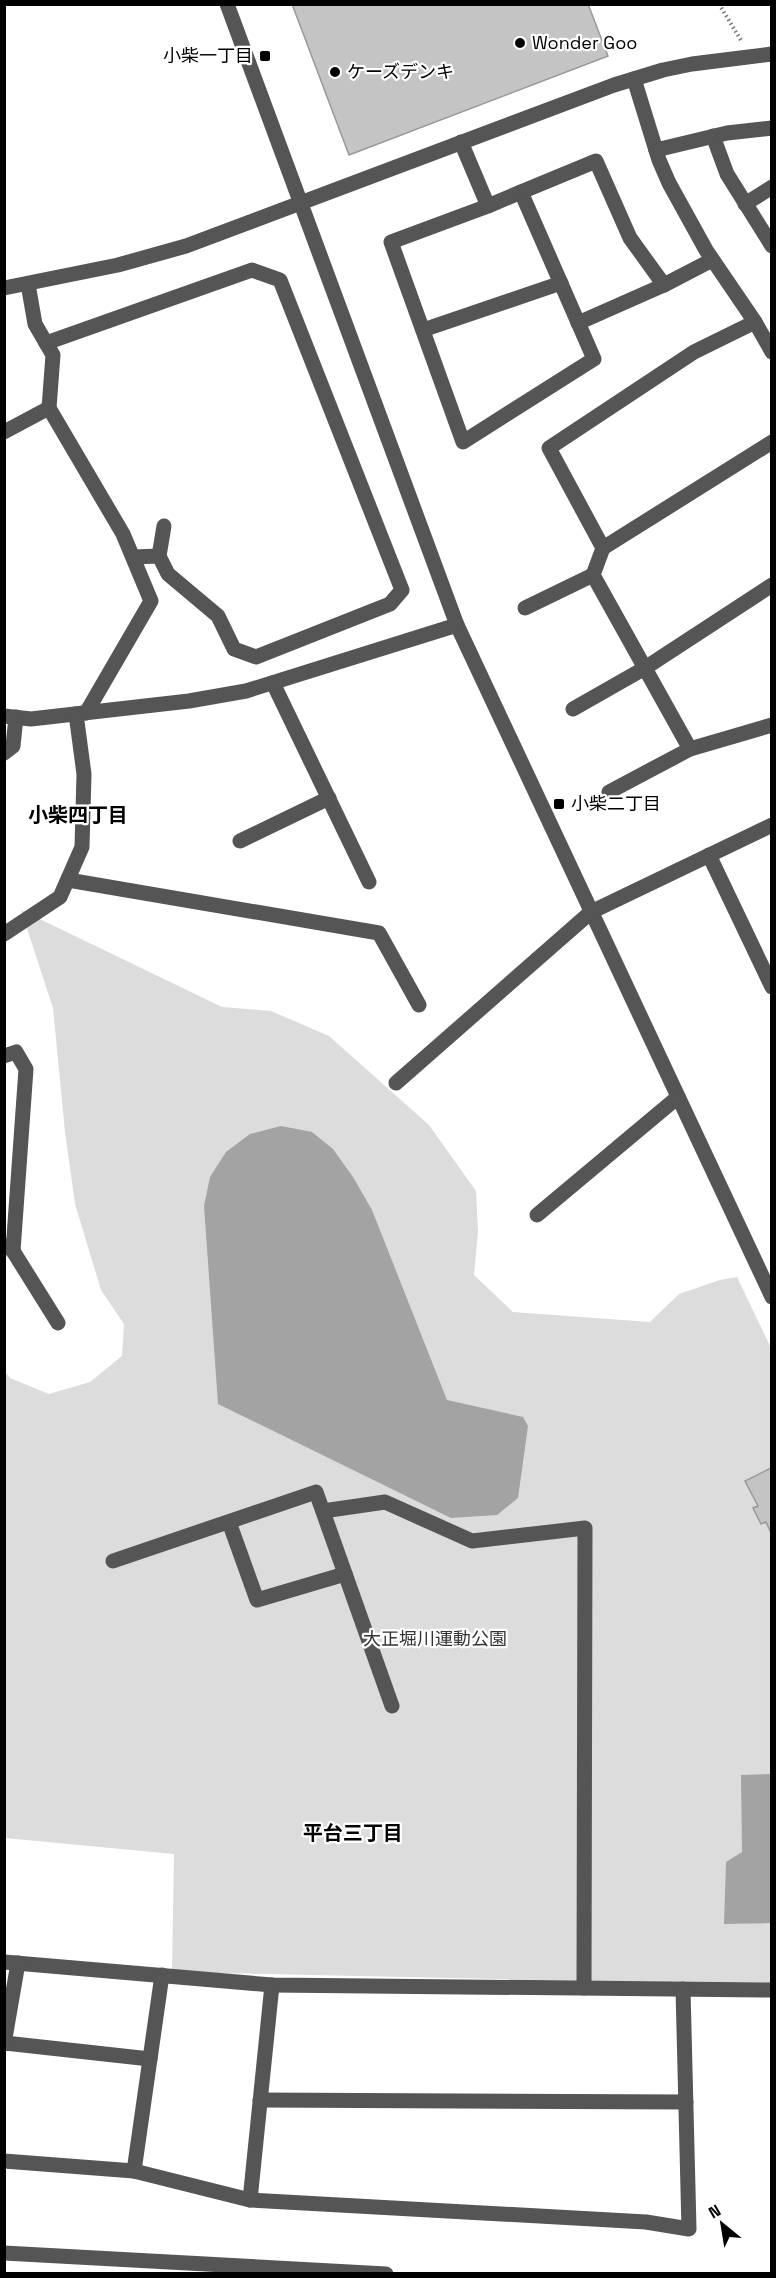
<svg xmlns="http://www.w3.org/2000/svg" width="776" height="2278" viewBox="0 0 776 2278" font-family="'Space Grotesk','Noto Sans JP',sans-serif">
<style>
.green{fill:#dcdcdc}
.water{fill:#a3a3a3}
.building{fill:#c4c4c4;stroke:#999;stroke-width:1.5}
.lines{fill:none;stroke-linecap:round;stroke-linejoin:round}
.path{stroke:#777;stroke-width:4;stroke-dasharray:1.5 3;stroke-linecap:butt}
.minor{stroke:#555;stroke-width:15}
.poi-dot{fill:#000;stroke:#fff;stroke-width:2}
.labels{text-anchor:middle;stroke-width:4.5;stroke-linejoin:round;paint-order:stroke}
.poi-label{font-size:18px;fill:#000;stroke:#fff;text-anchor:start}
.park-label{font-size:18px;fill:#333;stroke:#fff}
.neighbourhood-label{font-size:20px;font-weight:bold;fill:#000;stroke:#fff}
</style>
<rect width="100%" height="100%" fill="#fff"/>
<polygon class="green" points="21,910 222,1007 271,1011 329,1036 429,1125 476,1191 478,1232 474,1275 513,1312 650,1322 679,1294 720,1280 737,1277 772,1350 771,1985 172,1972 174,1854 5,1838 4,1370 10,1378 49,1394 90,1382 122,1356 124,1324 101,1290 75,1204 65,1132 53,1008"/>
<g class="water">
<polygon points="281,1126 312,1132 333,1149 353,1177 372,1210 447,1400 523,1417 528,1426 518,1498 497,1515 451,1518 218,1404 204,1206 210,1177 226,1152 250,1134"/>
<polygon points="771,1774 771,1923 724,1924 726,1862 742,1852 741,1775"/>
</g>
<g class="building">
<polygon points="292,4 588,4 608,56 349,155"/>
<polygon points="771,1468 771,1533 766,1522 761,1524 753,1508 758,1506 745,1481"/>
</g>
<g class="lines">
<polyline class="path" points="719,4 742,42"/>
<g class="minor">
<polyline points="227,4 457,625 772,1297"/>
<polyline points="634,79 659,160 669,183 706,250 755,322 772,352"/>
<polyline points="713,136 727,174 772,246"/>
<polyline points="461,142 488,206 391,242 463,442 594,359 521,192 488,206"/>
<polyline points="656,150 727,133 772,128"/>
<polyline points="521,192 596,161 630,238 664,285 578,323"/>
<polyline points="745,204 772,187"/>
<polyline points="28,284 35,324 53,355 49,408 123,534 151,601 86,713"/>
<polyline points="664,285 712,260"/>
<polyline points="4,288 118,265 186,246 614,85 663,70 692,64 772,54"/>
<polyline points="423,330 561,283"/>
<polyline points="46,343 252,270 280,280 402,590 390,604 256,657 234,649 218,616 168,574 159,556 133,557"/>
<polyline points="4,432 49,408"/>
<polyline points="603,548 772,442"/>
<polyline points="159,556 164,526"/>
<polyline points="525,608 593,575"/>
<polyline points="273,683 369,882"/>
<polyline points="573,709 645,668 772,585"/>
<polyline points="4,716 31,719 189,701 246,691 457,625"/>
<polyline points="690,749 772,725"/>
<polyline points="4,753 13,746 16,717"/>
<polyline points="609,792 690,749 593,575 603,548 549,448 694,352 755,322"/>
<polyline points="240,841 329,798"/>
<polyline points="709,855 772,987"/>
<polyline points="68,880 379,933 419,1005"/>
<polyline points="4,934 60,897 82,847 84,774 76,714"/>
<polyline points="4,1056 16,1052 26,1069 13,1251"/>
<polyline points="396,1083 591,912 772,825"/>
<polyline points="537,1215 678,1097"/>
<polyline points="7,1246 13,1251 58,1323"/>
<polyline points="323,1511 385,1502 472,1541 585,1528 584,1988"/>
<polyline points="229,1522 257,1600 345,1574"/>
<polyline points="113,1561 316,1492 392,1706"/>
<polyline points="4,1962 272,1985 772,1990"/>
<polyline points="5,2043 150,2059"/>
<polyline points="4,2044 18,1963"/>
<polyline points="260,2100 686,2102"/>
<polyline points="4,2161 134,2171 162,1975"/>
<polyline points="134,2171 250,2200 646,2222 689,2229 683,1989"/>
<polyline points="250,2200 272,1985"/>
<polyline points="4,2253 386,2274"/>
</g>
</g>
<g class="poi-dot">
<circle cx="520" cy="43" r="6"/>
<rect x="259" y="50" width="12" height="12" rx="3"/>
<circle cx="335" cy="72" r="6"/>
<rect x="553" y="798" width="12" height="12" rx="3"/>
</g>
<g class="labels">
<g class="poi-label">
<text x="532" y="49">Wonder Goo</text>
<text x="253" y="62" text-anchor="end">小柴一丁目</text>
<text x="347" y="78">ケーズデンキ</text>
<text x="571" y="810">小柴二丁目</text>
</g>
<g class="park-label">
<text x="435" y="1645">大正堀川運動公園</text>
</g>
<g class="neighbourhood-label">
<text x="78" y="822">小柴四丁目</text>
<text x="353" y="1840">平台三丁目</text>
</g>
</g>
<rect width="776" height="2278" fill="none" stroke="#000000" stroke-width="12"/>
<g transform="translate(722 2224) rotate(330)" stroke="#ffffff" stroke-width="4.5" paint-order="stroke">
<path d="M0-4.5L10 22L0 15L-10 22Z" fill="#000000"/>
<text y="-9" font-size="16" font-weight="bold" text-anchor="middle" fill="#000000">N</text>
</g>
</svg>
